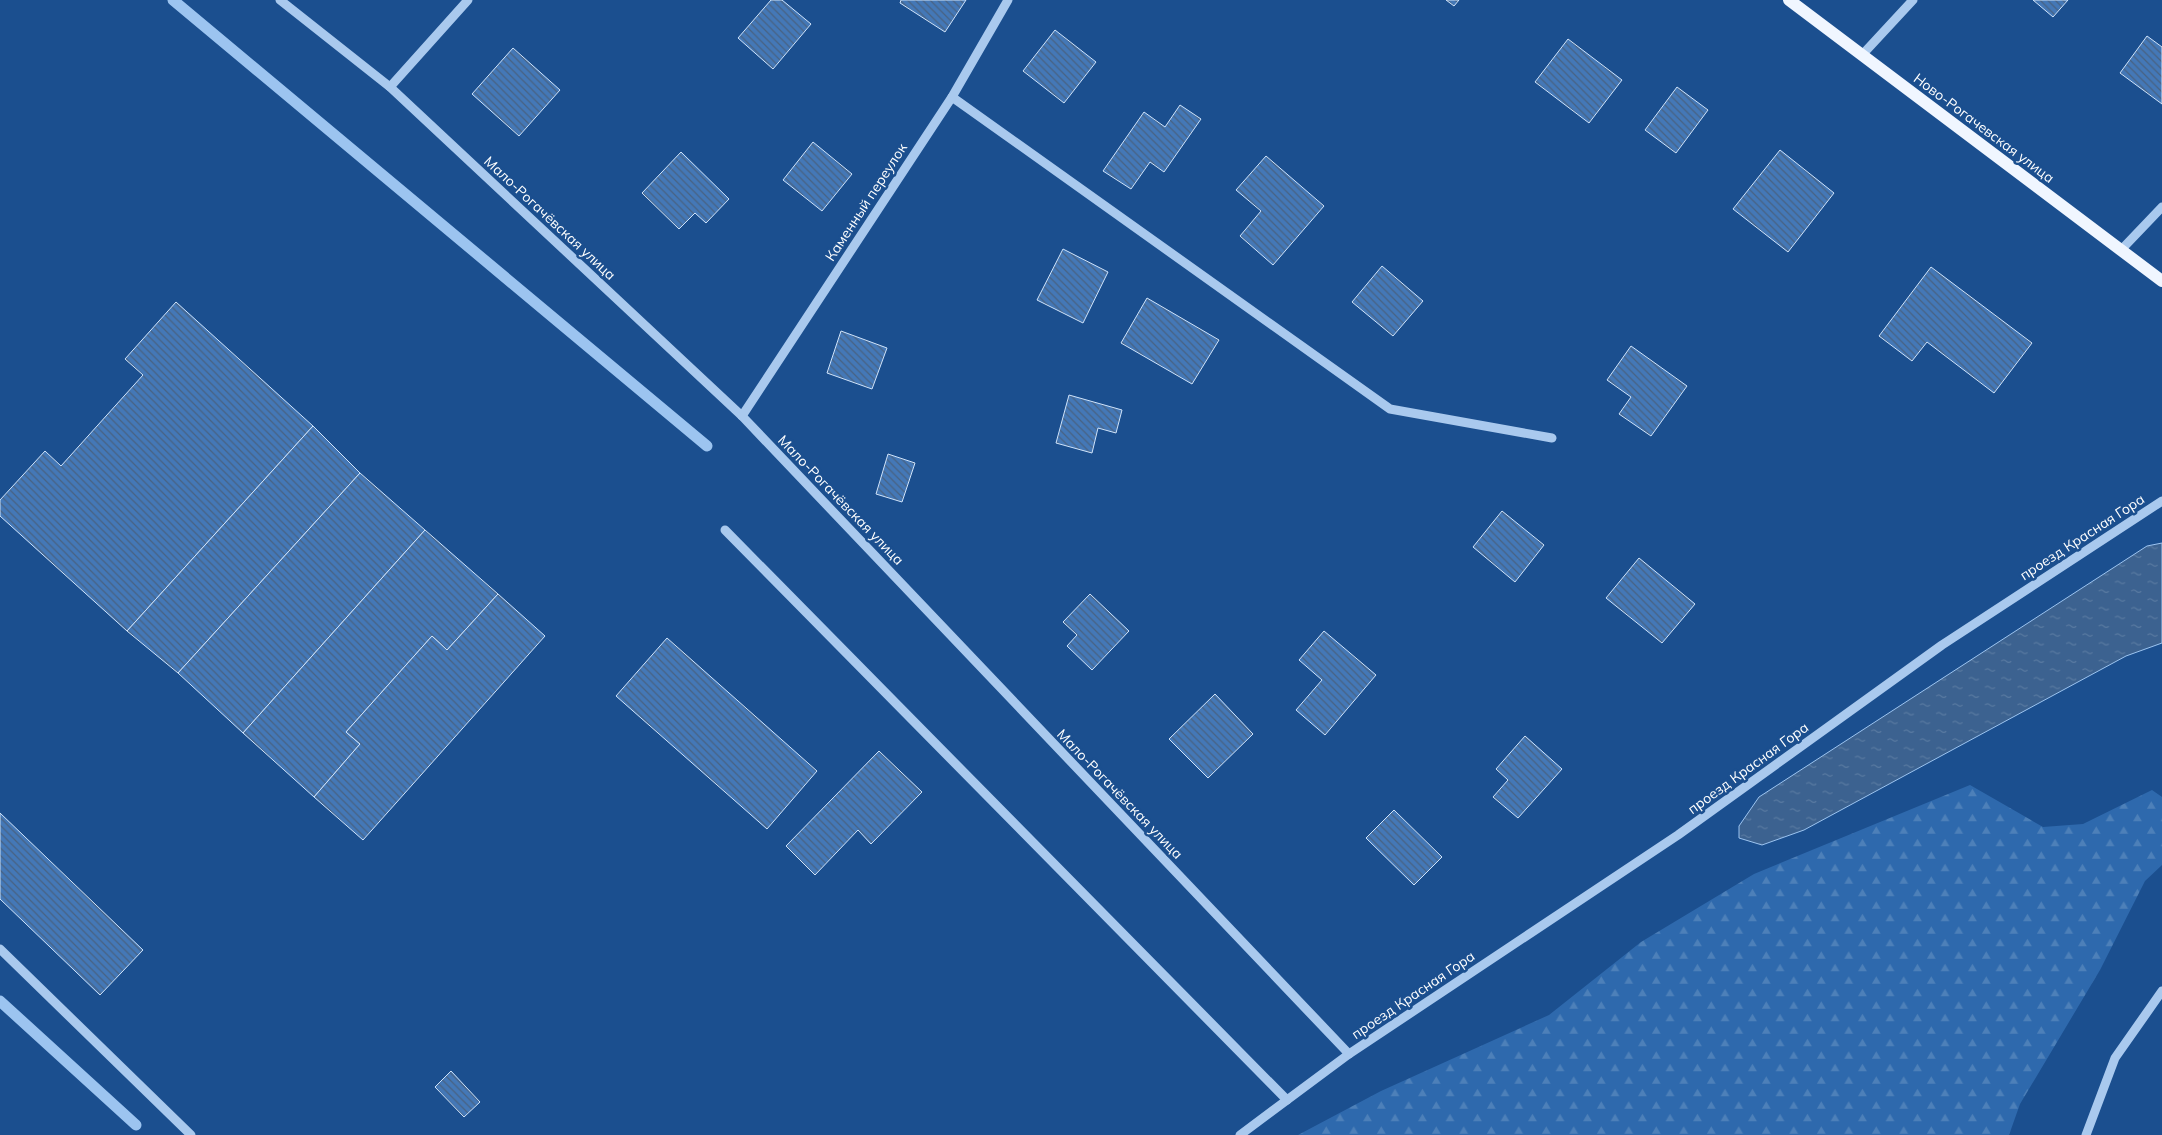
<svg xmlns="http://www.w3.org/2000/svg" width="2162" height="1135" viewBox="0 0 2162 1135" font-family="Mulish,sans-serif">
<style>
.forest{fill:url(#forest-firs)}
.water{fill:url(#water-ripples);stroke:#9cc4f0}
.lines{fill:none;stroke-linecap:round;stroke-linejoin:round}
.stream{stroke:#9cc4f0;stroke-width:11}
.building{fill:url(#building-back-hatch);stroke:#cfe3fa}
.minor{stroke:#a9c9ee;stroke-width:9}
.major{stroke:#f0f6ff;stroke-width:12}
.labels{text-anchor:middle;stroke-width:5;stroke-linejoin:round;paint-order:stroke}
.street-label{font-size:14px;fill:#fff;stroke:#1b4f8f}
</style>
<defs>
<pattern id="forest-firs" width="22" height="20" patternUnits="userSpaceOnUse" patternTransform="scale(1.25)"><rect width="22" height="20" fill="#2e69ad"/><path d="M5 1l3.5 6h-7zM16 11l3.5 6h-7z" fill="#4d80b9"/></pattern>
<pattern id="water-ripples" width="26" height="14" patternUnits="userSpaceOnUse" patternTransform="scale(1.25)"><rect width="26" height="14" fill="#3c6290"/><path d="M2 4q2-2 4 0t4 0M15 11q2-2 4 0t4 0" fill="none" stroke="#597aa1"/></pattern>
<pattern id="building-back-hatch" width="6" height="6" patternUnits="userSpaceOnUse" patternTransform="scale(1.25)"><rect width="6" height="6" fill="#4478b7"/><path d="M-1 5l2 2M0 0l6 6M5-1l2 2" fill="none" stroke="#486282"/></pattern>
</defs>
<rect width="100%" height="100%" fill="#1b4f8f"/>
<polygon class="forest" points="1970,785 2043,827 2083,824 2152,790 2162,797 2162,865 2145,881 2100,970 2020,1104 2009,1135 1298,1135 1381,1091 1549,1015 1641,942 1754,874"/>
<polygon class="water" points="2162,543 2162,643 2126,656 1804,830 1762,845 1739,838 1739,826 1759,797 2147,546"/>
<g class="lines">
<g class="stream">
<polyline points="173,0 707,446"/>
<polyline points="0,1001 136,1125"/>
</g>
</g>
<g class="building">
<polygon points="771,0 782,0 811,24 773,69 738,38"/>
<polygon points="901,0 966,0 945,32 900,3"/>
<polygon points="1446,0 1459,0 1454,6"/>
<polygon points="2033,0 2068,0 2053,17"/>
<polygon points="1055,30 1096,62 1064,103 1023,71"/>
<polygon points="2147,36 2162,47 2162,104 2120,73"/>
<polygon points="1568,39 1622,80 1589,123 1535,82"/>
<polygon points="513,48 560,90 519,136 472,94"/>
<polygon points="1677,87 1708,110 1676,153 1645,130"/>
<polygon points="1180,105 1201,119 1164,172 1150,162 1131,189 1103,171 1144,112 1165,127"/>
<polygon points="813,142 852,174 822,211 783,180"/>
<polygon points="1780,150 1834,193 1788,252 1733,209"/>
<polygon points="681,152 729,199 706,223 695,213 679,229 642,193"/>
<polygon points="1266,156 1324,206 1273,265 1240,236 1261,211 1236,190"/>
<polygon points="1063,249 1108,272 1083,323 1037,300"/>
<polygon points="1382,266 1423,301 1393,336 1352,302"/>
<polygon points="1931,267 2032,343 1994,393 1927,342 1912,361 1879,336"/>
<polygon points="1147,298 1219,340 1192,384 1121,343"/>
<polygon points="176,302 313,426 127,631 0,516 0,500 45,451 61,466 143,375 125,359"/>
<polygon points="841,331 887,348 872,389 827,373"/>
<polygon points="1631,346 1687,386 1651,436 1619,414 1631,397 1607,380"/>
<polygon points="1069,395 1122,410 1116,433 1098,428 1092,453 1056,443"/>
<polygon points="313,426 360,473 178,673 127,631"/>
<polygon points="888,454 915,463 902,502 876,494"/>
<polygon points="360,473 425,530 243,733 178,673"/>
<polygon points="1502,511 1544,545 1515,582 1473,547"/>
<polygon points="425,530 498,594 447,650 432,636 346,732 360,744 314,797 243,733"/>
<polygon points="1639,558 1695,604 1662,643 1606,598"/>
<polygon points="498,594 545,636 363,840 314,797 360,744 346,732 432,636 447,650"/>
<polygon points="1090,594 1129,631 1092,670 1067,646 1077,635 1063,622"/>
<polygon points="1324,631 1376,675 1325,735 1296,710 1322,680 1299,660"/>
<polygon points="667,638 817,771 767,829 616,696"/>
<polygon points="1215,694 1253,734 1208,778 1169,739"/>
<polygon points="1525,736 1562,769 1518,818 1493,797 1508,780 1496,769"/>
<polygon points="879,751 922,792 871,844 858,830 815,875 786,846"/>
<polygon points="1394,810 1442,857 1414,885 1366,838"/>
<polygon points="0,813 143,950 100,995 0,899"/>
<polygon points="451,1071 480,1102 464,1117 435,1087"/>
</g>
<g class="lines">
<g class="minor">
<polyline points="280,0 390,87 742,416 1349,1054"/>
<polyline points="1862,55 1913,0"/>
<polyline points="390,87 468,0"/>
<polyline points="952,97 1390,409 1552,438"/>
<polyline points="2121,250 2162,207"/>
<polyline points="742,416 952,97 1008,0"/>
<polyline points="725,530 1287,1100"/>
<polyline points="0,949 191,1135"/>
<polyline points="1240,1135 1349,1054 1678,835 1942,645 2162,501"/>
<polyline points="2086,1135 2115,1058 2162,991"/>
</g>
<polyline class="major" points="1789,0 2162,281"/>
</g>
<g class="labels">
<g class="street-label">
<text transform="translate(1984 128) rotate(37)" y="5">Ново-Рогачевская улица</text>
<text transform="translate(866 202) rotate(-57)" y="5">Каменный переулок</text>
<text transform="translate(550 218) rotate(43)" y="5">Мало-Рогачёвская улица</text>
<text transform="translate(841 500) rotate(46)" y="5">Мало-Рогачёвская улица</text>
<text transform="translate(2082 537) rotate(-33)" y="5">проезд Красная Гора</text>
<text transform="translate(1748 768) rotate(-36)" y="5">проезд Красная Гора</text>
<text transform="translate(1120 794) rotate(46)" y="5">Мало-Рогачёвская улица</text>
<text transform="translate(1413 995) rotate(-34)" y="5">проезд Красная Гора</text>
</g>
</g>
</svg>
